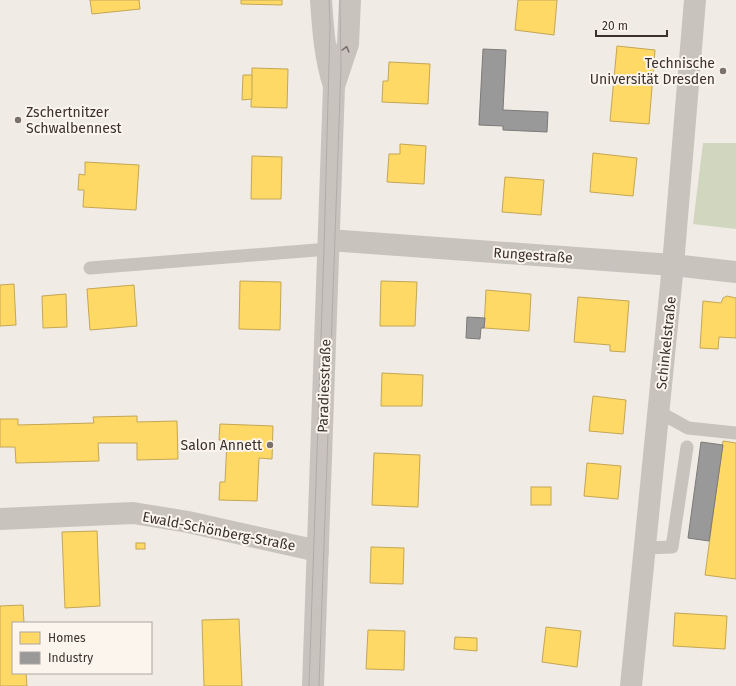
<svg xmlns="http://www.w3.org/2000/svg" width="736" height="686" viewBox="0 0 736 686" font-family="'Fira Sans',sans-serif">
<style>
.green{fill:#d1d6bf}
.homes{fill:#ffd966;stroke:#c4a654}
.industry{fill:#999;stroke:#7d7a78}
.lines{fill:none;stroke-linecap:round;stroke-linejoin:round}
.service{stroke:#c9c3be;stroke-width:13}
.minor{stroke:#c9c3be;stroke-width:22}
.tram{stroke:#b1aca8;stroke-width:1}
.oneway{stroke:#7b726d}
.poi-dot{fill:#7a716c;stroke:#fbf5ee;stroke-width:1.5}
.labels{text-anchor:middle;stroke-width:4;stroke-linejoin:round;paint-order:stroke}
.poi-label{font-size:14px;fill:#3b302b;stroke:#fbf5ee;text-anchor:end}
.street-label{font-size:14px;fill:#3b302b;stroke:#fbf5ee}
</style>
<rect width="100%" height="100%" fill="#f0ebe5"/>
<polygon class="green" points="703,143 736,143 736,229 693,224"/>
<g class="homes">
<polygon points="90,0 139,0 140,9 92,14"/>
<polygon points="241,0 282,0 282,5 241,4"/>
<polygon points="518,0 557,0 554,35 515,30"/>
<polygon points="617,46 655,50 649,124 610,121"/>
<polygon points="389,62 430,64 428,104 382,102 383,81 388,81"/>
<polygon points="252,68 288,69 287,108 251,107"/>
<polygon points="243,75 252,75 252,99 242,100"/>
<polygon points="400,144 426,146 424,184 387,182 389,154 400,154"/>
<polygon points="593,153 637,158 633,196 590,192"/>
<polygon points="252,156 282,157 281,199 251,199"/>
<polygon points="85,162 139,165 136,210 83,207 84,190 78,190 79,174 85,175"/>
<polygon points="505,177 544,180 541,215 502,212"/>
<polygon points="240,281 281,282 280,330 239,329"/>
<polygon points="381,281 417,282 415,326 380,326"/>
<polygon points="14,284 16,325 0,326 0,285"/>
<polygon points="134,285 137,326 90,330 87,289"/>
<polygon points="486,290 531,294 529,331 484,328"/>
<polygon points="66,294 67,327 43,328 42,296"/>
<polygon points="727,296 736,298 736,338 719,337 718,349 700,348 703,301 721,303 723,298"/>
<polygon points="578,297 629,301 625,352 610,351 610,345 574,342"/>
<polygon points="382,373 423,375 422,406 381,406"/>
<polygon points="593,396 626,400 623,434 589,431"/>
<polygon points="137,416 137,422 177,421 178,459 137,460 137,443 98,443 99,461 16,463 15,447 0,447 0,419 18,419 18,425 94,423 93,417"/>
<polygon points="220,424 273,426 272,459 259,458 257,501 219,500 220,482 225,482 227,440 219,440"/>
<polygon points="723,441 736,443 736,579 705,575"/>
<polygon points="374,453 420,455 418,507 372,505"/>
<polygon points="587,463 621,466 618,499 584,496"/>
<rect x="531" y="487" width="20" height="18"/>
<polygon points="97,531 100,606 65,608 62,532"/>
<rect x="136" y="543" width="9" height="6"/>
<polygon points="371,547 404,548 403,584 370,583"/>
<polygon points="23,605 24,623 13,623 13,673 26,673 27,686 0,686 0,606"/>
<polygon points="675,613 727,616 725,649 673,646"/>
<polygon points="239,619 242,686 204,686 202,620"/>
<polygon points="546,627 581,631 577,667 542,662"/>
<polygon points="368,630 405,631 404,670 366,669"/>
<polygon points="455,637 477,638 477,651 454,649"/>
</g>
<g class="industry">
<polygon points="483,49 506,50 503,110 548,112 547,132 503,130 503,126 479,125"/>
<polygon points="467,317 485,318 484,328 481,328 480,339 466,338"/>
<polygon points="701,442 723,445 709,541 688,538"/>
</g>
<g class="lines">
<g class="service">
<polyline points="90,268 329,249"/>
<polyline points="659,412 688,428 736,433"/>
<polyline points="646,548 672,547 687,447"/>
</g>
<g class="minor">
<path d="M321,0C323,30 325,58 334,86"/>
<polyline points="329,240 673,265 736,272"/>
<polyline points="0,519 133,513 188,522 318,551"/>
<polyline points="313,686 334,86 348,44 350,0"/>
<polyline points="631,686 673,265 695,0"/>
</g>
<g class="tram">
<polyline points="309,686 324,249 330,26 329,0"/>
<polyline points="319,686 341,67 340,0"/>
</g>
</g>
<defs><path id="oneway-chevron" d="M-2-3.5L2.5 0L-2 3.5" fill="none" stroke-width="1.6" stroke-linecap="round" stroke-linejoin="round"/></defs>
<use class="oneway" href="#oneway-chevron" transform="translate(346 49) rotate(-75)"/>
<g class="poi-dot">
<circle cx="723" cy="71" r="4"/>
<circle cx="18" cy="120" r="4"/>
<circle cx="270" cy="445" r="4"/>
</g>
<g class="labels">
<g class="poi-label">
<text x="715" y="68">Technische<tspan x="715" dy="16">Universität Dresden</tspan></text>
<text x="26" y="117" text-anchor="start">Zschertnitzer<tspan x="26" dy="16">Schwalbennest</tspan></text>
<text x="262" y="450">Salon Annett</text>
</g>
<g class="street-label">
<text transform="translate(533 255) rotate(4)" y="5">Rungestraße</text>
<text transform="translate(666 343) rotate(-84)" y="5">Schinkelstraße</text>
<text transform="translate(324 386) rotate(-88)" y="5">Paradiesstraße</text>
<text transform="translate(219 531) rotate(11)" y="5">Ewald-Schönberg-Straße</text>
</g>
</g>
<rect x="12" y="622" width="140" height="52" fill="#fbf5ee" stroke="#aea6a0"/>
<rect x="20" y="632" width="20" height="12" fill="#ffd966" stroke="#aea6a0"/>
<text x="48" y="642" font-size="12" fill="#3b302b">Homes</text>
<rect x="20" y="652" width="20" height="12" fill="#999999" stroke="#aea6a0"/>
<text x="48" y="662" font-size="12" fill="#3b302b">Industry</text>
<path d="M596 30v6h71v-6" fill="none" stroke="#3b302b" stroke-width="2"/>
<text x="602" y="30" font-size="12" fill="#3b302b" stroke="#fbf5ee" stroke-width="3" paint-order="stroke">20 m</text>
</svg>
